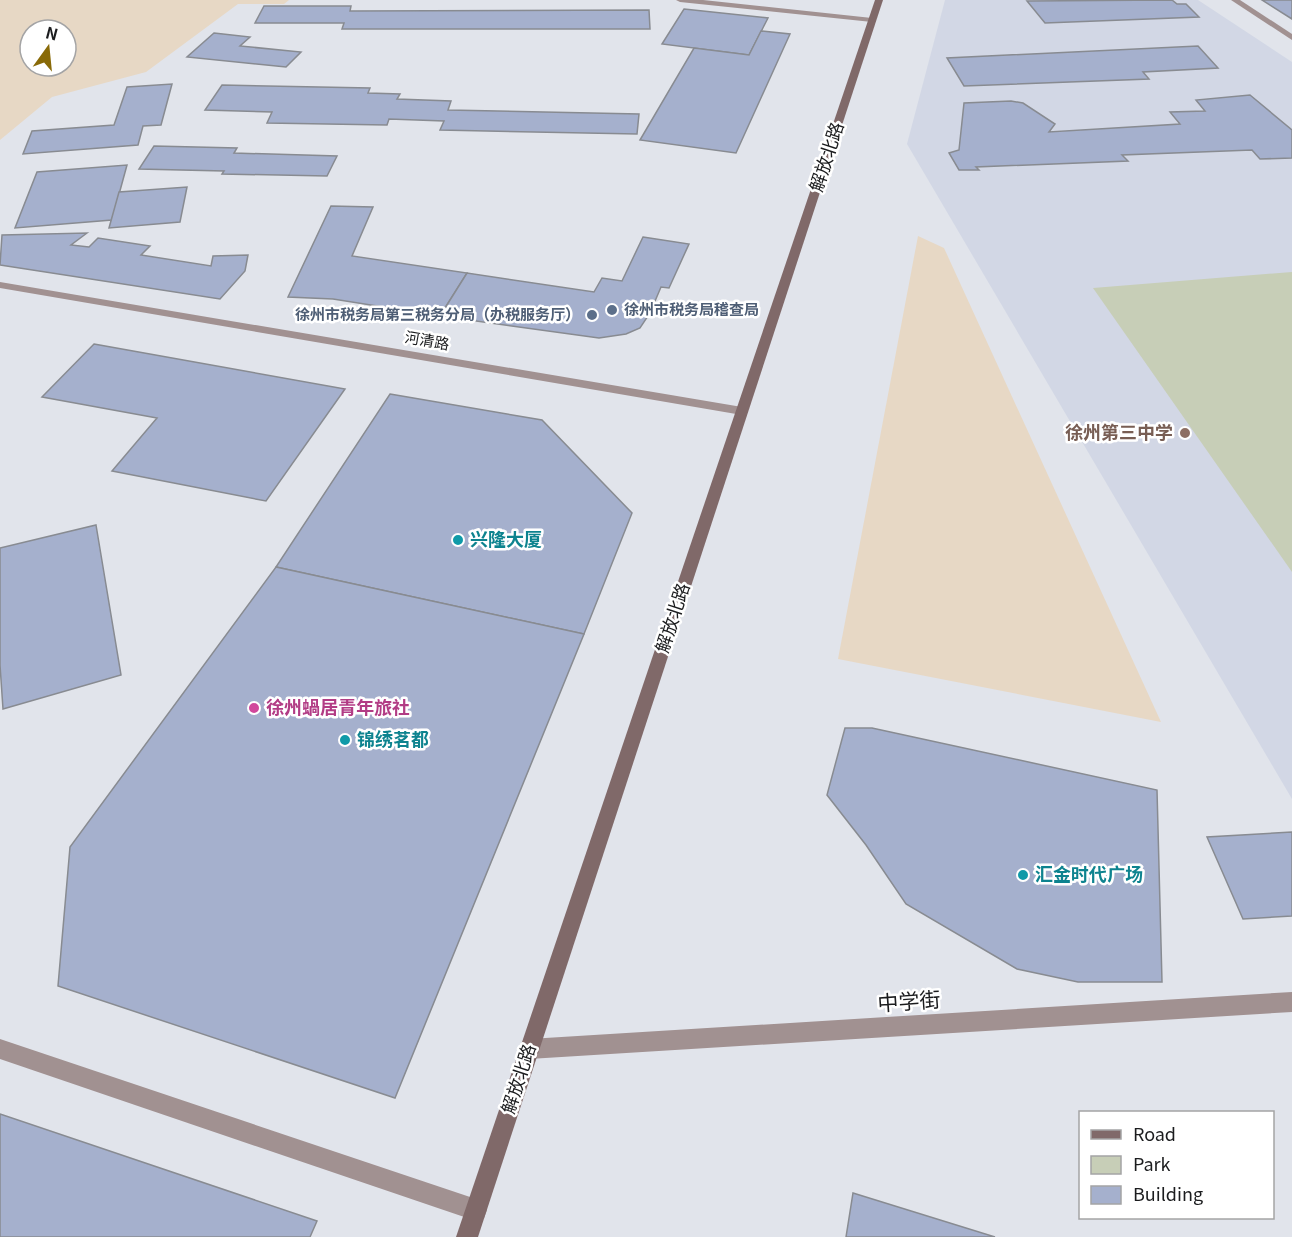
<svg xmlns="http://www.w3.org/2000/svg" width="1292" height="1237" viewBox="0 0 1292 1237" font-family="Georgia,'Noto Sans SC',serif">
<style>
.commercial{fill:#e7d8c5;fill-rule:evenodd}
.built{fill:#d2d7e5}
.green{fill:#c7ceb7}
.building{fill:#a5b0cd;stroke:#888b91;stroke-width:1.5}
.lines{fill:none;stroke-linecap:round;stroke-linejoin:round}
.service{fill:#a19191;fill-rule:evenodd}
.minor{fill:#a19191;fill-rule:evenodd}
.tertiary{fill:#a19191;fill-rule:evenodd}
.secondary{fill:#806969;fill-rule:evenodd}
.service-dot{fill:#5c6f8a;stroke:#fff;stroke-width:2}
.education-dot{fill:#8d6e63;stroke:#fff;stroke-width:2}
.culture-dot{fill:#0f9aa8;stroke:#fff;stroke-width:2}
.hotel-dot{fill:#d1479c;stroke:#fff;stroke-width:2}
.labels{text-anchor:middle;stroke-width:5;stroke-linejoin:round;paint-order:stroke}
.far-service-label{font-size:15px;font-weight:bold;fill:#4e5e75;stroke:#fff;text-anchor:start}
.far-street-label{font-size:15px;fill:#1b1c1e;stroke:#fff}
.street-label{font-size:18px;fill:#1b1c1e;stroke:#fff}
.education-label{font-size:18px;font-weight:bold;fill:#785e54;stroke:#fff;text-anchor:end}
.culture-label{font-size:18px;font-weight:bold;fill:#0d838f;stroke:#fff;text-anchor:start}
.hotel-label{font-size:18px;font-weight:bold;fill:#b23c85;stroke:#fff;text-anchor:start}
.near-street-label{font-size:21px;fill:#1b1c1e;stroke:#fff}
</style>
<rect width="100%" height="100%" fill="#e1e4eb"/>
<g class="commercial">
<path d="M0,0H289L284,4H238L146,72L52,97L0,140ZM30,30H66V66H30Z"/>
<polygon points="918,236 944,248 1161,722 838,659"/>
</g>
<polygon class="built" points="945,0 1198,0 1292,62 1292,799 907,144"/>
<polygon class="green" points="1292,272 1292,572 1093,288"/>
<g class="building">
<polygon points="1172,0 1177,4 1186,4 1199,17 1045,23 1027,1"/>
<polygon points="1262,0 1292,0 1292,19"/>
<polygon points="264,6 351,6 350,11 649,10 650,29 342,29 344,23 255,23"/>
<polygon points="684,9 768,18 749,55 662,44"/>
<polygon points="761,31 790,34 736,153 640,140 694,48 749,55"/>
<polygon points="214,33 250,37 240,46 301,52 286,67 187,57"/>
<polygon points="1198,46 1218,68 1143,72 1149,79 964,86 947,58"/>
<polygon points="172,84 161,125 143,126 138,145 23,154 32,131 114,125 127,87"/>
<polygon points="222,85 370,88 368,93 400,94 397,99 451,101 448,110 639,114 637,134 440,130 444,121 389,119 387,125 267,123 272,112 205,110"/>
<polygon points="1250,95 1292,130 1292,158 1260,159 1252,150 1122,155 1128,161 976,167 979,170 959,170 949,153 959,150 964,103 1011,101 1023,103 1055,124 1049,132 1180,124 1170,112 1205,111 1196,100"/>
<polygon points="154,146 237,148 234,153 337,156 327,176 222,174 224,171 139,169"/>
<polygon points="127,165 112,220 15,228 37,172"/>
<polygon points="187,187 180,222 109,228 119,192"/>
<polygon points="331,206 373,207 352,256 467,273 440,316 333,299 288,297"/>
<polygon points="87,233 71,245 89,247 98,238 150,246 141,255 211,266 213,256 248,255 245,271 220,299 0,265 2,235"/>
<polygon points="643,237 689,244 669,288 661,287 650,313 640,328 626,334 599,338 440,316 467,273 594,292 602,278 622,281"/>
<polygon points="94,344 345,389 266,501 112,471 157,418 42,397"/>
<polygon points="390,394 542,420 632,513 584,634 276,567"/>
<polygon points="96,525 121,675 3,709 0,665 0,548"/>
<polygon points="276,567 584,634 395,1098 58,986 70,847"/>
<polygon points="845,728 872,728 1157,790 1162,982 1078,982 1017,969 906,904 866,845 827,795"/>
<polygon points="1292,832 1292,916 1243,919 1207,837"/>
<polygon points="0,1114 317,1221 310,1237 0,1237"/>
<polygon points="853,1193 995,1237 846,1237"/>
</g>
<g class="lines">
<polygon class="service" points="0,1039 476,1199 484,1202 487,1210 484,1218 476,1221 0,1059"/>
<g class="minor">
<polygon points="676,0 703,0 872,18 876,20 872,22 680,2"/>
<polygon points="1292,992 1292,1012 529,1059 522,1056 519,1049 522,1042 529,1039"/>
</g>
<g class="tertiary">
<polygon points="1231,0 1240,0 1292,34 1292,40"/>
<polygon points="0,282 742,407 748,411 742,415 0,288"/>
</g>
<polygon class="secondary" points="875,0 883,0 478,1237 456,1237"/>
</g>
<g class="service-dot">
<circle cx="612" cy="310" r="6"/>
<circle cx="592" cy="315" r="6"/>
</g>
<circle class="education-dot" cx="1185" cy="433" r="6"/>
<g class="culture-dot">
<circle cx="458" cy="540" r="6"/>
<circle cx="345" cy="740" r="6"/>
<circle cx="1023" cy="875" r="6"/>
</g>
<circle class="hotel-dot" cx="254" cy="708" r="6"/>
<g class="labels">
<g class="far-service-label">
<text x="624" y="315">徐州市税务局稽查局</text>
<text x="580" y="320" text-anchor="end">徐州市税务局第三税务分局（办税服务厅）</text>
</g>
<g class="far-street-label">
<text transform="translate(427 341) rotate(10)" y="5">河清路</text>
</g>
<g class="street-label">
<text transform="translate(827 157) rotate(-72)" y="6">解放北路</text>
<text transform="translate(673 618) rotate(-72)" y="6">解放北路</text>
<text transform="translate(519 1079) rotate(-72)" y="6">解放北路</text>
</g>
<g class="education-label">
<text x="1173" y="439">徐州第三中学</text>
</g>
<g class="culture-label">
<text x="470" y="546">兴隆大厦</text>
<text x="357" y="746">锦绣茗都</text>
<text x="1035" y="881">汇金时代广场</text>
</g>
<g class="hotel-label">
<text x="266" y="714">徐州蝸居青年旅社</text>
</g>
<g class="near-street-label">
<text transform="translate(909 1002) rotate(-4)" y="7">中学街</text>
</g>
</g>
<rect x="1079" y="1111" width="195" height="108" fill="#ffffff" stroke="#a4a4a5" stroke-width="1.5"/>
<rect x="1091" y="1130" width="30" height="9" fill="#806969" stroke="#a4a4a5" stroke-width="1.5"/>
<text x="1133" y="1141" font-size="18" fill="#1b1c1e">Road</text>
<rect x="1091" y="1156" width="30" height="18" fill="#c7ceb7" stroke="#a4a4a5" stroke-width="1.5"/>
<text x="1133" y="1171" font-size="18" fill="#1b1c1e">Park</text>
<rect x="1091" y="1186" width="30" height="18" fill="#a5b0cd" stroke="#a4a4a5" stroke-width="1.5"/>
<text x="1133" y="1201" font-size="18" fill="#1b1c1e">Building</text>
<g transform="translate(48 48) rotate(15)"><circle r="28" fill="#ffffff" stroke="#a4a4a5" stroke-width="1.5"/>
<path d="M0-4.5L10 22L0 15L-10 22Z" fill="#896a08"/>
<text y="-9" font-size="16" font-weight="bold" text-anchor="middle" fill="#1b1c1e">N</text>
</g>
</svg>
